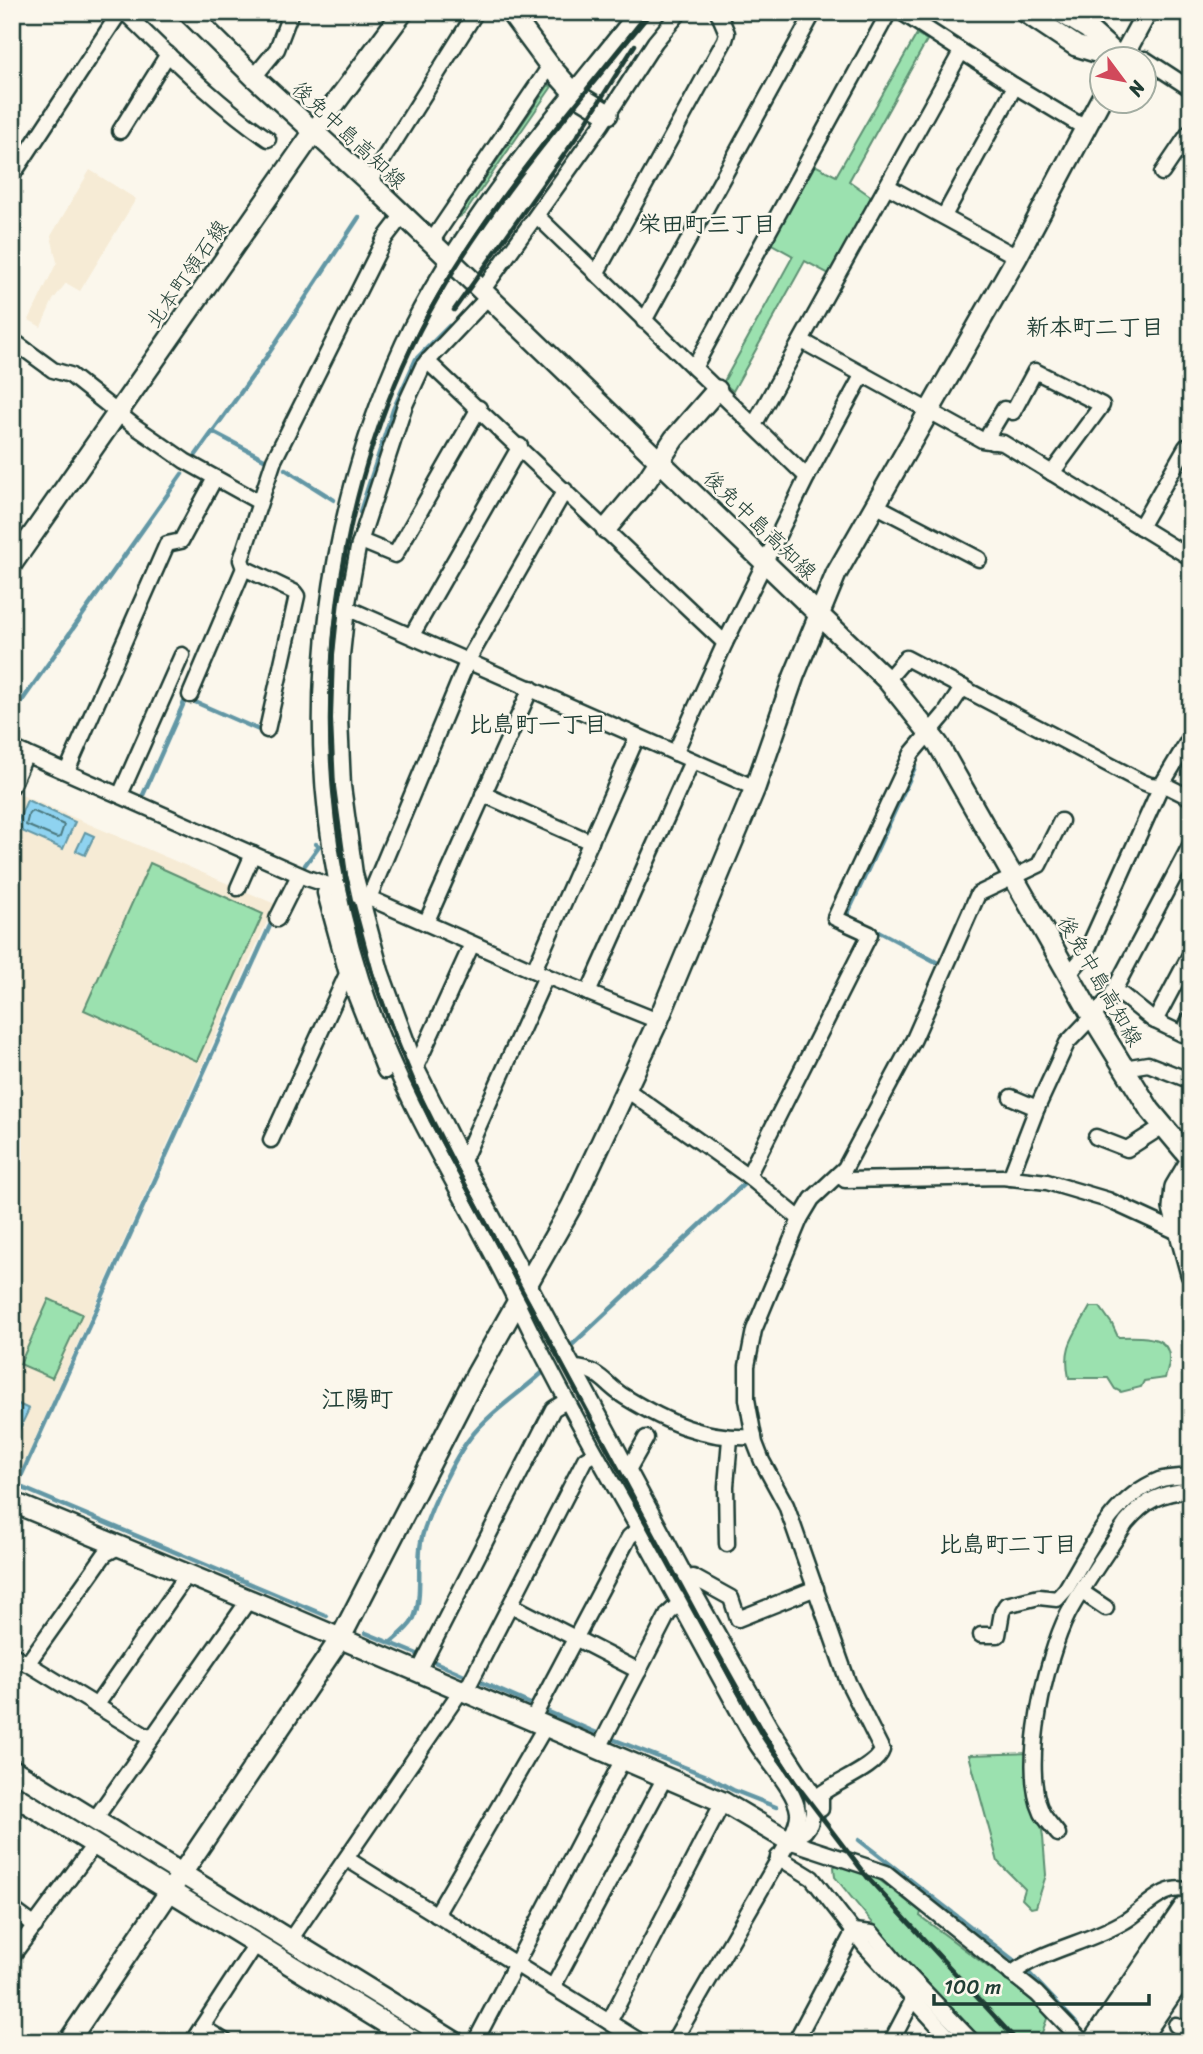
<svg xmlns="http://www.w3.org/2000/svg" width="1203" height="2054" viewBox="0 0 1203 2054" font-family="Sriracha,'Klee One',sans-serif">
<style>
.built{fill:#f6ebd5}
.green{fill:#9be1af;stroke:#5d8f72;stroke-width:2}
.water{fill:#8fd3f0;stroke:#6297a5;stroke-width:2}
.lines{fill:none;stroke-linecap:round;stroke-linejoin:round}
.shore{stroke:#4c797f;stroke-width:2}
.stream{stroke:#6297a5;stroke-width:4.5}
.street-casing{stroke:#1f3d34;stroke-width:19}
.secondary-casing{stroke:#1f3d34;stroke-width:24}
.street{stroke:#fbf7ec;stroke-width:14}
.secondary{stroke:#fbf7ec;stroke-width:19}
.rail{stroke:#1f3d34;stroke-width:4.5}
.labels{text-anchor:middle;stroke-width:5;stroke-linejoin:round;paint-order:stroke}
.street-label{font-size:21px;fill:#1f3d34;stroke:#fbf7ec}
.neighbourhood-label{font-size:23px;font-weight:bold;fill:#1f3d34;stroke:#fbf7ec}
.quarter-label{font-size:24px;font-weight:bold;fill:#1f3d34;stroke:#fbf7ec}
</style>
<rect width="100%" height="100%" fill="#fbf7ec"/>
<filter id="ink" filterUnits="userSpaceOnUse"><feTurbulence type="fractalNoise" baseFrequency=".0143" numOctaves="2"/><feDisplacementMap in="SourceGraphic" scale="14" xChannelSelector="R" yChannelSelector="G"/><feConvolveMatrix kernelMatrix="1 2 1 2 8 2 1 2 1" color-interpolation-filters="sRGB"/></filter>
<g filter="url(#ink)">
<g class="built">
<polygon points="90,170 136,199 80,291 66,283 53,300 41,327 29,320 57,262 51,236"/>
<polygon points="19,794 275,904 18,1477 12,1474 12,810"/>
</g>
<g class="green">
<polygon points="917,34 927,40 849,181 872,197 829,274 805,261 733,391 723,383 793,256 770,243 813,164 836,176"/>
<polygon points="553,85 465,213 458,218 548,86"/>
<polygon points="150,863 263,914 197,1061 84,1010"/>
<polygon points="49,1299 82,1314 52,1378 20,1364"/>
<path d="M1090,1307H1100L1112,1324L1118,1337C1149,1336 1181,1335 1165,1378L1144,1381L1141,1387L1121,1392L1115,1389L1108,1378H1069C1062,1345 1075,1335 1090,1307Z"/>
<polygon points="1031,1753 1043,1837 1046,1875 1036,1907 1031,1908 1022,1899 1025,1889 998,1862 969,1755"/>
<path d="M839,1863L873,1875L921,1912L920,1916L1031,1999L1048,2016L1040,2038L1043,2042H982C930,1989 881,1935 835,1877L834,1867Z"/>
<polygon points="268,1935 440,2042 429,2042 309,1968"/>
</g>
<g class="water">
<polygon points="27,800 75,822 63,849 15,828"/>
<polygon points="85,832 94,836 85,855 76,851"/>
<polygon points="12,1401 29,1409 12,1445"/>
</g>
<g class="lines">
<polygon class="shore" points="33,811 64,825 60,837 57,838 26,825 29,813"/>
<g class="stream">
<polyline points="630,68 646,43"/>
<polyline points="213,432 268,461"/>
<polyline points="193,459 267,356 359,217"/>
<polyline points="285,469 334,500"/>
<polyline points="360,512 393,410 416,359 449,326"/>
<polyline points="12,715 182,474"/>
<polyline points="143,795 186,698 259,730"/>
<polyline points="305,865 319,846 316,844"/>
<polyline points="857,921 847,915 915,767"/>
<polyline points="878,931 938,963"/>
<polyline points="573,1344 746,1182"/>
<polyline points="12,1481 18,1486 327,1616"/>
<polyline points="17,1485 273,919"/>
<polyline points="366,1633 422,1656"/>
<path d="M390,1643C397,1637 408,1629 413,1620C425,1595 414,1558 424,1530C432,1505 454,1458 470,1438C489,1413 519,1394 542,1373"/>
<polyline points="430,1660 592,1731 707,1776 733,1790 776,1807"/>
<polyline points="822,1816 824,1817"/>
<polyline points="859,1840 1016,1962"/>
<polyline points="1027,1971 1077,2024"/>
</g>
<defs>
<g id="street">
<path d="M124,12C171,57 214,102 268,139"/>
<path d="M637,12C557,113 470,211 411,327C387,376 369,426 354,479C305,659 309,835 372,1011C409,1114 470,1205 517,1303C554,1380 596,1454 638,1528C669,1585 700,1641 731,1698C739,1713 747,1728 756,1743C767,1761 796,1791 798,1812C799,1822 793,1832 789,1841L673,2042"/>
<polyline points="901,12 1015,86 944,216"/>
<polyline points="1132,60 1145,59 1191,89"/>
<polyline points="254,77 277,49 291,12"/>
<polyline points="1015,86 1085,128"/>
<polyline points="120,131 168,54"/>
<polyline points="1162,173 1189,133 1191,135"/>
<polyline points="12,176 120,12"/>
<polyline points="369,182 476,12"/>
<polyline points="887,186 1017,257"/>
<polyline points="537,216 807,477 863,374"/>
<polyline points="431,242 550,66"/>
<polyline points="596,274 725,40 727,33 718,12"/>
<polyline points="482,291 601,125 655,42 680,12"/>
<polyline points="488,297 423,366 405,405 358,548 347,608 342,655 340,719 343,786 355,874 381,971 416,1067 463,1161 694,1592 770,1727 812,1792 813,1812 810,1824 805,1831 790,1840"/>
<polyline points="644,321 814,12"/>
<polyline points="12,340 53,370 70,375 133,425 185,461 259,502"/>
<polyline points="802,341 982,440 1003,443 1191,558"/>
<polyline points="427,361 725,643"/>
<polyline points="694,368 889,12"/>
<polyline points="754,425 961,52"/>
<polyline points="992,442 989,434 1004,409 1013,412 1035,371 1102,405 1052,473"/>
<polyline points="875,505 979,559"/>
<polyline points="1140,527 1186,447"/>
<polyline points="361,541 395,555 479,408"/>
<polyline points="340,607 347,608 755,788"/>
<polyline points="412,635 520,446"/>
<polyline points="887,680 906,658 1140,781 1150,785 1169,787 1191,798"/>
<polyline points="190,695 244,568"/>
<polyline points="267,730 297,596 294,592 244,568 241,560 274,460 385,238 402,216"/>
<polyline points="12,748 307,878 369,898 546,976 658,1021"/>
<polyline points="675,753 725,643 807,477"/>
<polyline points="67,771 167,544 181,541 215,478"/>
<polyline points="12,786 26,754"/>
<polyline points="483,794 591,842"/>
<polyline points="120,795 182,655"/>
<polyline points="238,888 253,854"/>
<polyline points="369,898 468,660 565,490"/>
<polyline points="277,919 299,875"/>
<polyline points="426,923 531,688"/>
<polyline points="534,970 637,737"/>
<polyline points="347,974 385,1071"/>
<polyline points="1069,974 1085,955 1161,786 1191,736"/>
<polyline points="588,993 692,761"/>
<polyline points="1110,998 1122,995 1153,1020 1182,1034 1191,1018"/>
<polyline points="1155,1021 1191,953"/>
<polyline points="416,1067 472,944"/>
<polyline points="1124,1068 1148,1064 1191,1081"/>
<polyline points="627,1090 748,1176 800,1219"/>
<polyline points="1011,1097 1037,1108"/>
<polyline points="1096,1137 1127,1149 1163,1126"/>
<polyline points="271,1140 347,974 325,893 330,887"/>
<polyline points="463,1161 546,976"/>
<polyline points="839,1174 845,1180 1002,1177 1047,1182 1108,1200 1180,1233"/>
<polyline points="748,1176 870,934 835,918 912,753 945,714 963,687"/>
<polyline points="1010,1178 1037,1108 1067,1043 1110,998 1191,844"/>
<path d="M574,1368C600,1369 605,1385 625,1397C666,1422 705,1440 754,1437"/>
<polyline points="628,1470 646,1438"/>
<polyline points="727,1544 726,1486 730,1439"/>
<polyline points="687,1580 693,1577 731,1598 738,1619 816,1588"/>
<polyline points="1082,1592 1106,1608"/>
<polyline points="511,1605 639,1671"/>
<path d="M981,1635H998L1002,1612L1006,1605L1039,1597L1057,1599L1066,1589C1091,1548 1111,1499 1159,1480C1168,1477 1180,1477 1191,1476"/>
<polyline points="12,1654 151,1739"/>
<polyline points="27,1664 105,1554 120,1546"/>
<polyline points="418,1673 553,1409 566,1401"/>
<polyline points="96,1706 187,1575"/>
<polyline points="531,1722 629,1537 638,1529"/>
<polyline points="598,1750 668,1614 684,1599"/>
<path d="M821,1809V1794C836,1782 877,1767 882,1750L848,1682L786,1505L762,1461L755,1443L747,1399V1366L754,1330L800,1219L812,1199L845,1168L914,1039L978,894L1039,865L1061,821"/>
<polyline points="95,1819 248,1601"/>
<path d="M1058,1834C1053,1827 1046,1820 1042,1813C1020,1767 1046,1657 1068,1614C1085,1582 1107,1553 1126,1523C1146,1499 1161,1493 1191,1490"/>
<polyline points="789,1841 886,1873 1037,1994 1083,2042"/>
<polyline points="778,1857 812,1878 865,1946 953,2042"/>
<polyline points="347,1859 641,2042"/>
<polyline points="12,1909 35,1926"/>
<polyline points="436,1915 545,1727"/>
<polyline points="290,1940 460,1692 470,1683 585,1459 595,1453"/>
<polyline points="12,1956 94,1845"/>
<path d="M1011,1974C1044,1949 1089,1943 1125,1921C1144,1910 1166,1880 1191,1892"/>
<polyline points="553,1987 664,1779"/>
<polyline points="609,2022 723,1802"/>
<polyline points="1176,2025 1191,2036"/>
<polyline points="202,2027 226,2042"/>
<polyline points="192,2042 256,1944"/>
<polyline points="475,2042 622,1761"/>
<polyline points="795,2042 854,1931 872,1933 897,1963 973,2042"/>
<polyline points="891,2042 913,2000"/>
<polyline points="1089,2042 1182,1906 1191,1902"/>
<polyline points="1141,2042 1191,1969"/>
</g>
<g id="secondary">
<polyline points="188,12 254,77 369,182 887,680 938,744 1092,1016 1150,1110 1191,1159"/>
<polyline points="510,12 550,66 574,93 608,114"/>
<polyline points="1025,12 1076,46 1121,60"/>
<polyline points="1060,12 1088,29 1118,56"/>
<polyline points="1121,60 1147,12"/>
<polyline points="606,529 647,480 674,439 717,390"/>
<polyline points="12,564 313,133 403,12"/>
<polyline points="1191,1160 1175,1187 1173,1208 1191,1274"/>
<polyline points="12,1502 281,1613 723,1802 789,1841"/>
<polyline points="12,1769 455,2042"/>
<polyline points="12,1794 416,2042"/>
<polyline points="68,2042 340,1639 476,1375 571,1207 658,1021 755,788 794,676 836,574 1017,257 1102,97"/>
<polyline points="1108,2042 1191,1917"/>
<polyline points="1125,2042 1191,1950"/>
</g>
</defs>
<use href="#street" class="street-casing"/>
<use href="#secondary" class="secondary-casing"/>
<use href="#street" class="street"/>
<use href="#secondary" class="secondary"/>
<g class="rail">
<path d="M651,12C577,104 498,193 439,295C333,478 303,717 356,921C375,991 402,1055 431,1121L736,1688L762,1732L794,1781L867,1877L1018,2042"/>
<polyline points="454,310 578,135 635,45"/>
</g>
</g>
</g>
<g class="labels">
<g class="street-label">
<text transform="translate(349 135) rotate(43)" y="7">後免中島高知線</text>
<text transform="translate(187 274) rotate(-55)" y="7">北本町領石線</text>
<text transform="translate(760 525) rotate(44)" y="7">後免中島高知線</text>
<text transform="translate(1100 981) rotate(60)" y="7">後免中島高知線</text>
</g>
<g class="neighbourhood-label">
<text x="707" y="232">栄田町三丁目</text>
<text x="1095" y="335">新本町二丁目</text>
<text x="538" y="732">比島町一丁目</text>
<text x="1008" y="1552">比島町二丁目</text>
</g>
<g class="quarter-label">
<text x="357" y="1407">江陽町</text>
</g>
</g>
<rect width="1203" height="2054" fill="none" stroke="#fbf7ec" stroke-width="42"/>
<rect x="21" y="21" width="1161" height="2012" fill="none" stroke="#1f3d34" stroke-width="2.5" filter="url(#ink)"/>
<g transform="translate(1123 80) rotate(122)"><circle r="33" fill="#fbf7ec" stroke="#a3ada2" stroke-width="2"/>
<path d="M0-5L12 26L0 18L-12 26Z" fill="#d1495b"/>
<text y="-10" font-size="19" font-weight="bold" text-anchor="middle" fill="#1f3d34">N</text>
</g>
<path d="M934 1994v10h215v-10" fill="none" stroke="#1f3d34" stroke-width="3.5"/>
<text x="944" y="1994" font-size="21" fill="#1f3d34" stroke="#fbf7ec" stroke-width="5" paint-order="stroke">100 m</text>
</svg>
